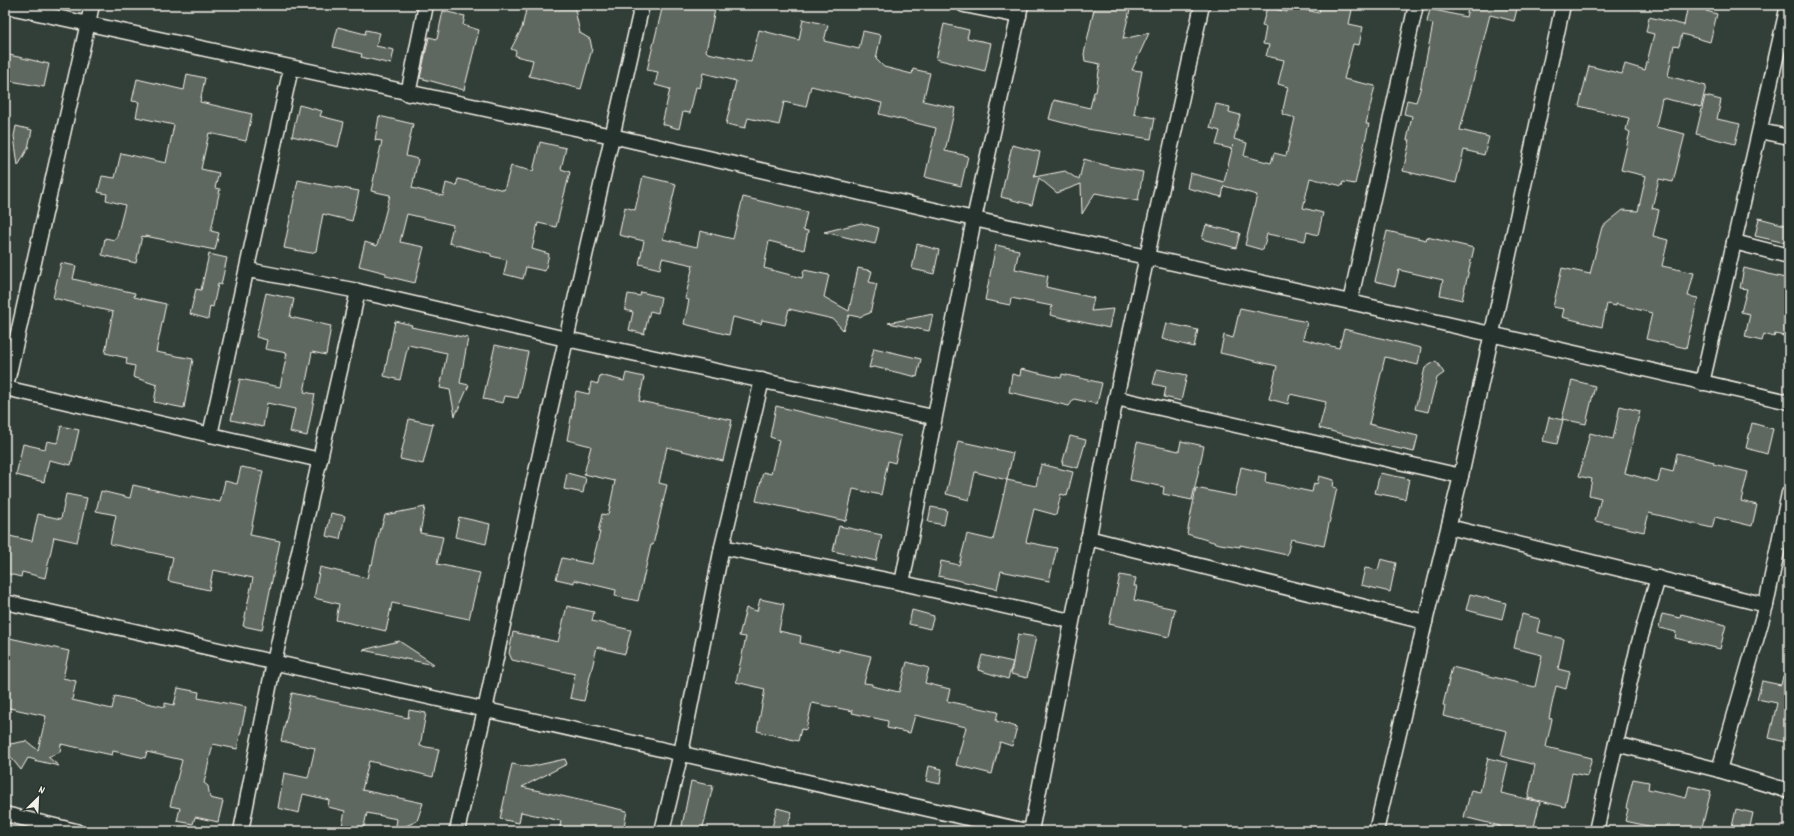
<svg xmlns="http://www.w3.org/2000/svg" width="1794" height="836" viewBox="0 0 1794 836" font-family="Dekko,sans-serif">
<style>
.building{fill:#5f6861;stroke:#f4f1e8}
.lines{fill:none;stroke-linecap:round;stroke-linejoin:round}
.minor-casing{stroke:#f4f1e8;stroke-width:17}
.minor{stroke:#26332d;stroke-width:14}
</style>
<rect width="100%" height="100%" fill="#323e38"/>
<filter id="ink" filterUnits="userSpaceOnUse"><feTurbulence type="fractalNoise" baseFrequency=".025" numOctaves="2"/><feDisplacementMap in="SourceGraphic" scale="8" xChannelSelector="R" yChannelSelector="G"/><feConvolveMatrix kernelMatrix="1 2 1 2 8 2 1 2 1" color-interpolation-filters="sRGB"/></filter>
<g filter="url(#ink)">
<g class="building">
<polygon points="527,5 574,5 580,33 590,39 592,49 581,89 529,76 533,60 515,56 516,51 511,49 522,28"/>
<polygon points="663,5 716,5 706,51 708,53 751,62 759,30 799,40 803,19 828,25 824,41 859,49 863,31 881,35 876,59 884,67 912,74 913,69 930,73 923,101 955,108 945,151 968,156 961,186 925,177 936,128 879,114 882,103 811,86 806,107 784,102 779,125 748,118 745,128 726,124 736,81 703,73 700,88 696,87 690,113 683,112 679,129 662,124 670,89 655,85 658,72 647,70"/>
<polygon points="1095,5 1131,5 1123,39 1149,33 1132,70 1142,71 1134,114 1155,118 1151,139 1087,129 1049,119 1054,100 1090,108 1094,92 1096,92 1100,64 1085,61 1084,54"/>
<polygon points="1321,5 1353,5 1349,24 1363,27 1359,45 1353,44 1344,79 1375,86 1366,124 1369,124 1355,184 1343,182 1342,186 1310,178 1303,208 1323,213 1318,235 1307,232 1305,241 1267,234 1263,250 1245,245 1257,195 1224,186 1222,197 1187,188 1190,173 1224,182 1233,145 1232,149 1216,145 1220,131 1210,128 1216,104 1230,107 1229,112 1240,115 1234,139 1247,143 1244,156 1271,163 1274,153 1286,156 1295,118 1282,114 1288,87 1278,84 1284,60 1266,56 1269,45 1263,44 1266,27 1262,26 1267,7 1287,12 1289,6 1319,13"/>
<polygon points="1469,5 1518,5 1514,21 1490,15 1460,130 1489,137 1484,155 1464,150 1456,183 1403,171 1410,140 1407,140 1412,116 1404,114 1407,100 1416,102 1420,90 1433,24 1427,22 1430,9 1466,17"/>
<polygon points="1688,5 1707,7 1706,11 1717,14 1710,42 1682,34 1679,46 1674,45 1668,76 1706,86 1701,107 1662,98 1656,127 1685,134 1673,182 1659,179 1652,208 1659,210 1653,236 1668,240 1662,266 1694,273 1688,296 1698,298 1686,348 1646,339 1652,313 1616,304 1616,306 1607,304 1602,327 1562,317 1564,309 1553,307 1562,268 1590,274 1602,227 1623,210 1638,211 1646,176 1621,170 1630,132 1626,130 1629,118 1579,106 1589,66 1622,74 1625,64 1645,70 1654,34 1646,32 1649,17 1684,25"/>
<polygon points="443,11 465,16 463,25 479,30 464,90 420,78 429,37 437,39"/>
<polygon points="944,24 969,30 967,38 991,43 985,71 936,59"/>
<polygon points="338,27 365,34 366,30 380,33 376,46 394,50 391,64 361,57 362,54 333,47"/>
<polygon points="5,54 49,64 44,87 5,80"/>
<polygon points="187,74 205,78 200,102 252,114 246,141 209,133 201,169 219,173 215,188 220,189 211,231 219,233 215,250 145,236 145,237 142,236 136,263 102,255 105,238 115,240 117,236 125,205 106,200 107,194 98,192 102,176 115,178 121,153 166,163 174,125 136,117 139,102 132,101 137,79 184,90"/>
<polygon points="1705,96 1721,100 1717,119 1740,124 1735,144 1696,134"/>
<polygon points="299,105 322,111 320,116 344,122 338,147 292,136"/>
<polygon points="379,116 413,124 406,156 418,159 412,188 443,196 446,183 456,186 458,179 504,190 511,166 533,171 540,142 566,148 561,169 570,172 556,227 538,223 532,249 549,254 545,271 526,267 523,279 504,274 507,260 491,256 491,254 449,243 453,225 407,214 400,242 424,247 415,283 386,276 386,273 359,266 365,242 377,246 390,195 371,191 382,141 375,140"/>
<polygon points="16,126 32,130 28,148 18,166 14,136"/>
<polygon points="1012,145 1040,152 1034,177 1065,171 1079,180 1084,159 1108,166 1143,172 1138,201 1095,193 1082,214 1081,184 1057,193 1039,178 1032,205 1001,197"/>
<polygon points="643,176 676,184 663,239 697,247 700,231 733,239 743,197 807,212 803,230 808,231 804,250 769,241 764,268 802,278 804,270 829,275 824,297 849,311 858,268 872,271 869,282 877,284 870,313 859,317 849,315 843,330 833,319 789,309 785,325 762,320 761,324 733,317 729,335 684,324 689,300 685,299 693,265 662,258 660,269 639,264 644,241 619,235 625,207 635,210"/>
<polygon points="298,180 337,188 337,187 359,191 352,221 323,214 316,251 311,253 284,248"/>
<polygon points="1759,218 1789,226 1786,243 1755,236"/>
<polygon points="861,223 879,228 875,244 824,232"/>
<polygon points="1206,225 1240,233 1236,248 1202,239"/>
<polygon points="1387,231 1426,240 1427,237 1474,248 1462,300 1440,295 1443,280 1399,270 1395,286 1375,281"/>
<polygon points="917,244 939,250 934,274 912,269"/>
<polygon points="996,245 1019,250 1015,269 1048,276 1046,287 1094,298 1091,311 1113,309 1109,328 1050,315 1052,306 1011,298 1010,305 985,300"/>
<polygon points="209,254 227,258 221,285 218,284 213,307 210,306 208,319 190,314 196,289 201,290"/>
<polygon points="61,263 76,266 73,279 135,293 134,297 166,304 156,352 193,359 184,408 154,402 157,385 133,377 135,366 126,364 127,358 105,353 113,312 53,298"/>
<polygon points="1744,268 1789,279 1789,337 1775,334 1774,337 1764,334 1762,341 1745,337 1750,314 1741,312 1747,289 1740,288"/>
<polygon points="641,292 661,297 658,313 650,311 644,334 629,330 633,312 625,310 628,294 640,296"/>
<polygon points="266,293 294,299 290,317 331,326 326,355 312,352 304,392 315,394 307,436 290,432 295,409 267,403 263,427 231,420 240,379 280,387 287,353 265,349 267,340 256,337"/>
<polygon points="1240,308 1307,322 1303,339 1339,348 1344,329 1421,348 1418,365 1385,357 1369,424 1418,436 1414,452 1369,442 1369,441 1319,428 1326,402 1290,394 1288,404 1269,399 1277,366 1220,353 1224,335 1233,338"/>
<polygon points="933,314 929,331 888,323"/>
<polygon points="395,321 412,325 411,327 468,338 460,383 469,385 455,416 450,390 440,388 447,353 408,345 400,380 384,376"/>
<polygon points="1166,323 1198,330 1194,347 1162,339"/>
<polygon points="495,345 528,352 518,398 505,396 503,403 483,399"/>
<polygon points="874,348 921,359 917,377 874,367 869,368"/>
<polygon points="1436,361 1444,373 1437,378 1428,412 1415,409 1425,368"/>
<polygon points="1021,369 1061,378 1062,374 1102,383 1097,404 1074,399 1069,406 1009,392 1012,374 1020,376"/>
<polygon points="1157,369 1187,375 1181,401 1164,397 1166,387 1153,384"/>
<polygon points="626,373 644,377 639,401 732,420 723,461 667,447 659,483 667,485 653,545 651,545 638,601 615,596 616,590 574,580 574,583 556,579 562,558 592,564 600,532 598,532 602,514 608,515 615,481 584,474 591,446 567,440 576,391 589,394 591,382 598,384 600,375 624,381"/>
<polygon points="1572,380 1595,386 1586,424 1562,419"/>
<polygon points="776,406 901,436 895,463 888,461 881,495 853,489 846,521 756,501 763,472 771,474 779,440 770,437"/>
<polygon points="1620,406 1640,411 1625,473 1658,482 1661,469 1673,472 1677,453 1714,462 1713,464 1748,472 1741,501 1757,505 1752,526 1715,517 1712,528 1649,513 1644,532 1595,521 1601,498 1589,495 1592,479 1579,476 1590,433 1613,439"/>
<polygon points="1549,417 1563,420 1557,444 1543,441"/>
<polygon points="409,419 433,424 423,464 400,459"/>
<polygon points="1752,423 1773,429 1767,454 1746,448"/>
<polygon points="61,426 79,430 71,465 49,460 44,482 16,475 23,444 45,449 47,441 57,443"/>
<polygon points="1070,436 1086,440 1078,468 1062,464"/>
<polygon points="958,441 1013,453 1007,480 975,472 969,500 946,494"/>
<polygon points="1181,441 1204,446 1192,500 1163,494 1164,487 1130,480 1137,442 1179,451"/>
<polygon points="1041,464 1073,472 1067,496 1061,494 1056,515 1034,509 1026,542 1057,548 1049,581 1001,571 997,589 938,576 941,561 959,565 967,534 993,540 1007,480 1036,486"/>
<polygon points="241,467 263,471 250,535 280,541 262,630 243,626 253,578 213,570 209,590 168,581 173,557 110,544 116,515 96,511 101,491 130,498 133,485 191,498 191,496 220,502 225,481 237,484"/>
<polygon points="1241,467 1266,473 1265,482 1312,492 1314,483 1317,484 1319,476 1334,480 1333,487 1337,488 1324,546 1291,539 1287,555 1240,545 1240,547 1220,544 1187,534 1196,488 1235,496"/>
<polygon points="567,473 586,478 583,493 564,489"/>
<polygon points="1380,473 1409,479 1405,499 1375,493"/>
<polygon points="66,494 87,498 77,542 54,537 45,578 22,572 21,577 5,573 5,535 32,541 38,514 61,519"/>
<polygon points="425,507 420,533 443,537 437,564 480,573 469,619 392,603 386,631 336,620 339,604 314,598 320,567 367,578 370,564 372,565 380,528 381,528 385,515"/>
<polygon points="931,507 947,510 944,525 928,522"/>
<polygon points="331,513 345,516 340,539 326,536"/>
<polygon points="459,517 490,524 486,544 455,537"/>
<polygon points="839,526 882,535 876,561 833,551"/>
<polygon points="1381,559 1396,563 1390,592 1361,585 1365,568 1378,570"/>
<polygon points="1120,575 1136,578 1134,586 1137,586 1134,600 1175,609 1169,637 1109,624"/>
<polygon points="1470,594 1506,603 1502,619 1466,610"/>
<polygon points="760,599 784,604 779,631 801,636 800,643 839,652 839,649 871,656 864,683 872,684 872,686 899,692 907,662 929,668 925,683 950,689 947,701 998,712 996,721 1017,727 1012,746 1000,742 992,774 956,765 966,727 915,715 910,733 887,728 888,721 852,713 853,711 812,703 806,730 801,729 798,741 757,731 765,689 736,682 746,637 739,636 746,608 757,611"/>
<polygon points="567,606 594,612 592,621 631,630 625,654 597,647 584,701 570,698 575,674 512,660 509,653 513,632 558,642"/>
<polygon points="912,610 934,616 930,629 909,624"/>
<polygon points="1522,614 1540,619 1537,632 1564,639 1558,669 1570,672 1566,689 1556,686 1549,718 1552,719 1546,747 1592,758 1587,776 1572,773 1565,807 1528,798 1535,765 1501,756 1507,731 1443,716 1445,706 1443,705 1452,667 1535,687 1542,655 1514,648"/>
<polygon points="1662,614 1680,618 1681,614 1726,625 1720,649 1675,638 1676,632 1659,628"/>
<polygon points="1018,634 1036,637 1027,678 1011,674"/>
<polygon points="5,637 69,651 63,678 76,681 72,700 112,709 115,696 165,707 165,703 174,705 178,688 199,692 198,698 246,707 237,749 213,744 204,783 208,786 210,798 223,801 218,822 195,817 193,824 177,821 180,808 170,806 182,760 147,752 145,758 113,751 112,755 61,744 60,752 48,757 59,766 38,761 35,762 36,760 28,758 21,770 5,750 5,745 26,741 38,750 46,716 5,707"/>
<polygon points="399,641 434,664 434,665 363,650"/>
<polygon points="982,655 1013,662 1008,679 978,670"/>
<polygon points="1783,676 1789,677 1789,743 1769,738 1777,703 1757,699 1762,681 1781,685"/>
<polygon points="292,693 408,718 409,710 426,713 420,746 439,749 433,777 369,761 362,790 423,803 417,821 395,831 397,819 367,813 363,831 341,831 345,811 328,807 329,800 303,794 299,813 278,808 284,773 308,778 315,748 281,741"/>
<polygon points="1488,758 1508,763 1501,793 1540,802 1533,831 1499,831 1500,826 1464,817 1471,790 1480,792"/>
<polygon points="565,759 567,764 522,787 627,811 623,831 559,831 561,821 521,812 519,823 500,819 512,764 529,767"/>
<polygon points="929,766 942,769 940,784 926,781"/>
<polygon points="1633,779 1649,782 1648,789 1686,798 1689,786 1711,791 1701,831 1661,831 1662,829 1625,821 1628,809 1626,808"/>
<polygon points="691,781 713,786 702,831 681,831"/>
<polygon points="777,808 792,812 786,831 771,831"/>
<polygon points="1736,809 1753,813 1749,831 1731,831"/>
</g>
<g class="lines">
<defs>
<g id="minor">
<polyline points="964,5 1019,16"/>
<polyline points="5,6 612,136 974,219 1350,302 1789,402"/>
<polyline points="408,94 426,5"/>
<polyline points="1760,131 1789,137"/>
<polyline points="1734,242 1789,256"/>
<polyline points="248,270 358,291 566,339 933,417"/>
<polyline points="1350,302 1416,5"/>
<polyline points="1702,383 1788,5"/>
<polyline points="5,388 320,460"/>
<polyline points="5,391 92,5"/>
<polyline points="1116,398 1461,476"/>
<polyline points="210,435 291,68"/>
<polyline points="1449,527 1766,605"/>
<polyline points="1088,538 1425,622"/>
<polyline points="722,547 902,583 1071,621"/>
<polyline points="902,583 974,219 1021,5"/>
<polyline points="5,602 1026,831"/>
<polyline points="1616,744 1719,770 1789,791"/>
<polyline points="1719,770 1766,605 1789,493"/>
<polyline points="5,814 76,831"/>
<polyline points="241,831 274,662 358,291"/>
<polyline points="457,831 485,710 528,507 642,5"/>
<polyline points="662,831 681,753 722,547 762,380"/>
<polyline points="1031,831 1116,398 1202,5"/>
<polyline points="1376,831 1425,622 1461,476 1563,5"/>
<polyline points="1596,831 1638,646 1658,578"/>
</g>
</defs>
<use href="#minor" class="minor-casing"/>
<use href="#minor" class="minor"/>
</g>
</g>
<rect width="1794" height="836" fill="none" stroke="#26332d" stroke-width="20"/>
<rect x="10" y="10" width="1774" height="816" fill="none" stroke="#f4f1e8" stroke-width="1.5" filter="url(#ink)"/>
<g transform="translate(38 798) rotate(24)" stroke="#26332d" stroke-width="3" paint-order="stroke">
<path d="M0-3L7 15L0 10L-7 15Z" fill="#f4f1e8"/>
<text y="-6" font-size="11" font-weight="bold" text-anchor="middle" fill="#f4f1e8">N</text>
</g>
</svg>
